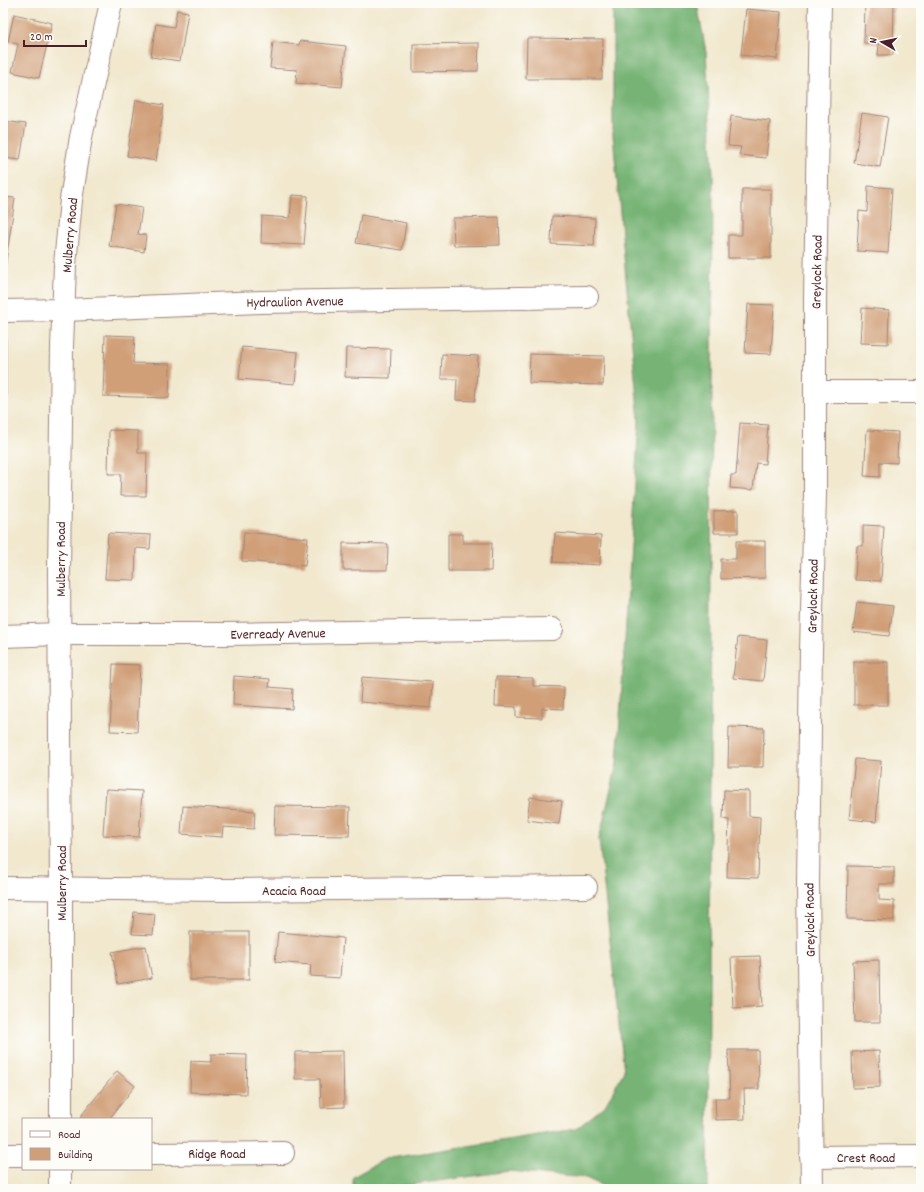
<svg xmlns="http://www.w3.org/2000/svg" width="924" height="1192" viewBox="0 0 924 1192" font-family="Dekko,sans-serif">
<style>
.forest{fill:#76b374;stroke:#606950}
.building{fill:#d09f78}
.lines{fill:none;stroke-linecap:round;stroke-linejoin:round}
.minor-casing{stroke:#9e847c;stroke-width:24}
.minor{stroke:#fff;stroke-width:22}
.labels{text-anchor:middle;stroke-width:3;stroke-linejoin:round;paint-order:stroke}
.street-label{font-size:14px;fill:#4a1f2b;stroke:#fdfcf7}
</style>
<rect width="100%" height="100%" fill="#fdfcf7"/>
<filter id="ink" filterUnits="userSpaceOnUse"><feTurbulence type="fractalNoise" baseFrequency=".025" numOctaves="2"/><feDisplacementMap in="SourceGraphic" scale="8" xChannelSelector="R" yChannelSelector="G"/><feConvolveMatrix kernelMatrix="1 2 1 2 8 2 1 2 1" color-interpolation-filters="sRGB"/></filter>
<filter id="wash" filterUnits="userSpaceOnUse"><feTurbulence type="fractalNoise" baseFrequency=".012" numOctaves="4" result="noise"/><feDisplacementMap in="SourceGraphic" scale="16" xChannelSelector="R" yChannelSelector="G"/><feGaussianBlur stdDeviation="0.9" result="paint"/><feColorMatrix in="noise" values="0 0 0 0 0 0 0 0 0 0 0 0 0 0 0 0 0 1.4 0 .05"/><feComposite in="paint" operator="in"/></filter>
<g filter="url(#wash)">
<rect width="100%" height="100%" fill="#f1e8ce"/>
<polygon class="forest" points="618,3 697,3 706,52 713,176 708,1189 609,1189 586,1178 509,1171 380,1189 353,1189 353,1177 385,1159 576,1129 605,1106 624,1071 599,839 617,764 639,421 613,135 613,4"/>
<g id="blocks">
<g class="building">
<polygon points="865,3 894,3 893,55 878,55 879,44 864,43"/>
<polygon points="746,9 781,12 777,59 741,55"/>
<polygon points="177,10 188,12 180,61 151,57 156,24 174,27"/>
<polygon points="14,14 52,23 39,78 12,72 18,44 8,42"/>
<polygon points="527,38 603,39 602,79 526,79"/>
<polygon points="300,41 346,46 342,87 296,83 297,70 270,68 273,42 299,45"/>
<polygon points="479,43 478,71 413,72 413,44"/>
<polygon points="136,100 164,105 156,161 127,156"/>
<polygon points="862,113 888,117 880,167 854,163"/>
<polygon points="731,116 770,121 766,158 739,155 741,147 728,146"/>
<polygon points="3,121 26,124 20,160 3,158"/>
<polygon points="868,186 892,188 888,253 857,251 859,211 867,212"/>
<polygon points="742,189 771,189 771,258 728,258 728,235 742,235"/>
<polygon points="292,195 308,196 304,245 261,243 262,216 290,218"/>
<polygon points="3,197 15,198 5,269 3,269"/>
<polygon points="116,204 142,208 138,234 146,235 144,252 109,246"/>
<polygon points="361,215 406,223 402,250 356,243"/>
<polygon points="552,216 595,218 594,246 551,244"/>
<polygon points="499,217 500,245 454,246 453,218"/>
<polygon points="748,304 774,305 771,354 745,353"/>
<polygon points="862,308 889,310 888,344 860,343"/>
<polygon points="105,335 135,336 133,363 170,364 169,398 103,396"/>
<rect x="3" y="339" width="3" height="66"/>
<polygon points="242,347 298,352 295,384 239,379"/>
<polygon points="346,348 391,349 390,378 345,377"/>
<polygon points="442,354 478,356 475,401 456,400 457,379 441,379"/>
<polygon points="530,354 604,356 603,385 529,383"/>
<polygon points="740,423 768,425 765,464 756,463 753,490 730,488 731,475 736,475"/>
<polygon points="109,430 138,431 138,453 147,453 146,496 120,496 121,474 108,474"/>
<polygon points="867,430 898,432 897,463 880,462 880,477 864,476"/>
<rect x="3" y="460" width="2" height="37"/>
<polygon points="738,510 738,533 714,533 714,511"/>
<polygon points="863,525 884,526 881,581 855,580 857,546 863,546"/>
<polygon points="244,532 308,538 305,566 242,561"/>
<polygon points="108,533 151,535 150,549 136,548 135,580 105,579"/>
<polygon points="555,533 601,536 600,565 553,562"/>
<polygon points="448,534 463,534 463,543 492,543 491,571 448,571"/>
<polygon points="736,541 765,541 765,578 721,579 721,559 736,559"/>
<polygon points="343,543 388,544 387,570 343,570"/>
<polygon points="857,602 893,606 889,636 853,632"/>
<polygon points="738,637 767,640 763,681 733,678"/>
<rect x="854" y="662" width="34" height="43"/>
<polygon points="113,664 140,665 137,732 110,731"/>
<polygon points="234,676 270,679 269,687 293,689 292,709 233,705"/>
<polygon points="362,677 433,682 431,708 360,702"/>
<polygon points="496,677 533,678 533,686 564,687 563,709 542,708 542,718 516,717 516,707 495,706"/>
<polygon points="729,727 764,728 763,767 728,767"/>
<polygon points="855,759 881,761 876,822 849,819"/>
<polygon points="106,789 142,791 139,837 103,835"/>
<polygon points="724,790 749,791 749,816 760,817 758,878 727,877 729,820 723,819"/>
<polygon points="530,797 562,801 559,824 527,820"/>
<polygon points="183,806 255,811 254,829 223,827 222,837 181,834"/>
<polygon points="275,806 350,807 349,836 274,835"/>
<polygon points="848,866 894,867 894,884 879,884 879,900 894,901 894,920 847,919"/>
<polygon points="134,912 155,914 153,935 132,934"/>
<rect x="190" y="932" width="59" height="48"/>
<polygon points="278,932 343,938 340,978 310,976 311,965 275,962"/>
<polygon points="146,946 152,978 118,984 112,952"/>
<polygon points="760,956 762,1006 733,1008 731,957"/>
<polygon points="879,960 880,1022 855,1022 853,961"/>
<polygon points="728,1050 758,1050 759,1089 744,1089 745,1119 716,1120 715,1098 730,1098"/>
<polygon points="343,1051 344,1107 321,1108 320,1079 295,1079 295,1052"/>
<polygon points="879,1051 880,1087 853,1088 852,1052"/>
<polygon points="211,1054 247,1055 246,1094 190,1092 191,1061 211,1062"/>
<polygon points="117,1071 135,1086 109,1119 83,1119 80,1117"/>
</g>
</g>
</g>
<g filter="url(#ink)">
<use href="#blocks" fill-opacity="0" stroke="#9e847c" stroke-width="1"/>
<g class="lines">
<defs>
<g id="minor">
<polyline points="3,311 64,310 261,302 587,297"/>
<polyline points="816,392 921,392"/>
<polyline points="3,636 60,634 222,634 552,629"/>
<polyline points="3,888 229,890 586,887"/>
<polyline points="61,1119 61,889 59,571 62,347 65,265 71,200 81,137 111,3"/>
<polyline points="151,1154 283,1153"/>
<polyline points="3,1155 23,1155"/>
<polyline points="811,1157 921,1156"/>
<polyline points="60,1189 60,1169"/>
<polyline points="812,1189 808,883 811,650 815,494 815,298 820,3"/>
</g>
</defs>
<use href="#minor" class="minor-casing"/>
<use href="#minor" class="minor"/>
</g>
</g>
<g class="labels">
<g class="street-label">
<text transform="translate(69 235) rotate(-85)" y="5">Mulberry Road</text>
<text transform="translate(816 272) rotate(-89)" y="5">Greylock Road</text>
<text transform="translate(295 301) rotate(-1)" y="5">Hydraulion Avenue</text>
<text transform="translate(60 559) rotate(-90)" y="5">Mulberry Road</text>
<text transform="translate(812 596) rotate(-89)" y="5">Greylock Road</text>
<text transform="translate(278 633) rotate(-1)" y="5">Everready Avenue</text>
<text transform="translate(61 883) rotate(-90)" y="5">Mulberry Road</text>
<text x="294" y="895">Acacia Road</text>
<text transform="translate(809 920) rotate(-91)" y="5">Greylock Road</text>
<text x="217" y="1158">Ridge Road</text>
<text x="866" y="1162">Crest Road</text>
</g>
</g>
<rect width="924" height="1192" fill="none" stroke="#fdfcf7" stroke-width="16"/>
<rect x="22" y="1118" width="130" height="52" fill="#fdfcf7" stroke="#b5a4a5"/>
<rect x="30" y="1131" width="20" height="6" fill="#ffffff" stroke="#b5a4a5"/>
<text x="58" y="1138" font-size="12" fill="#4a1f2b">Road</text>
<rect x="30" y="1148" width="20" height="12" fill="#d09f78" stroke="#b5a4a5"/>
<text x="58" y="1158" font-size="12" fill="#4a1f2b">Building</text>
<g transform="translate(882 42) rotate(279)" stroke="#fdfcf7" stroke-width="3" paint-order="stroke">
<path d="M0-3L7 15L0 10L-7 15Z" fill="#4a1f2b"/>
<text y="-6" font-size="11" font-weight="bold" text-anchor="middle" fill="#4a1f2b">N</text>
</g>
<path d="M24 40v6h62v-6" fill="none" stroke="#4a1f2b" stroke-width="2"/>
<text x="30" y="40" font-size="12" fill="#4a1f2b" stroke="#fdfcf7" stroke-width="3" paint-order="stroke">20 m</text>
</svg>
